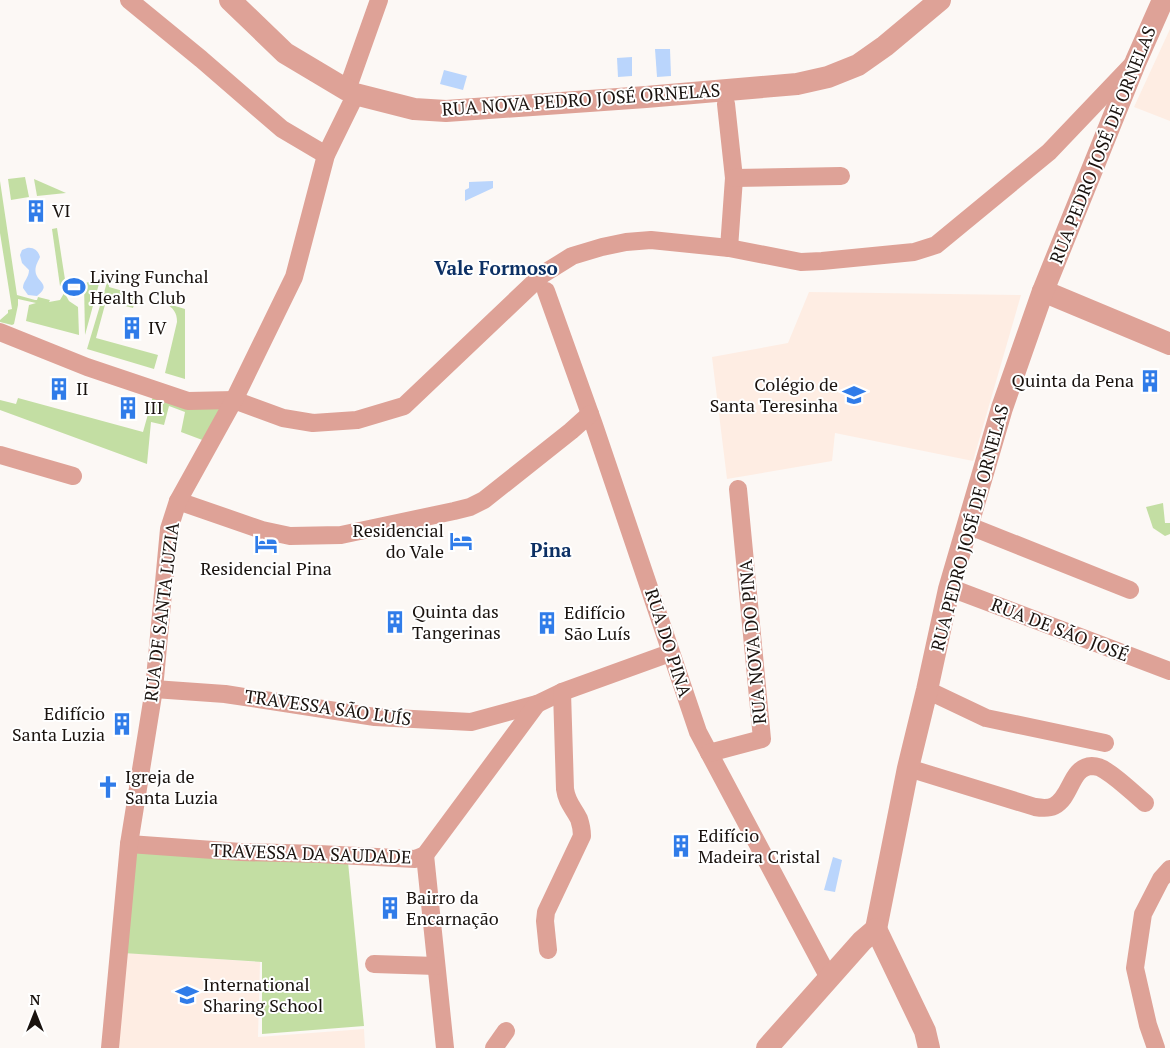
<svg xmlns="http://www.w3.org/2000/svg" width="1170" height="1048" viewBox="0 0 1170 1048" font-family="'PT Serif',serif">
<style>
.built{fill:#feede3}
.green{fill:#c3dea3}
.water{fill:#bad5fc}
.lines{fill:none;stroke-linecap:round;stroke-linejoin:round}
.minor{stroke:#dea297;stroke-width:18}
.tertiary{stroke:#dea297;stroke-width:22}
.labels{text-anchor:middle;stroke-width:4;stroke-linejoin:round;paint-order:stroke}
.street-label{font-size:18px;fill:#1a130f;stroke:#fff}
.poi-label{font-size:18px;fill:#1a130f;stroke:#fff;text-anchor:start}
.neighbourhood-label{font-size:19px;font-weight:bold;fill:#0c3064;stroke:#fff}
</style>
<rect width="100%" height="100%" fill="#fcf8f5"/>
<g class="built">
<polygon points="1170,29 1170,121 1134,107"/>
<polygon points="809,292 1021,295 973,461 835,433 832,461 727,479 712,357 788,343"/>
<polygon points="116,952 260,962 258,1037 364,1029 365,1048 112,1048"/>
</g>
<g class="green">
<polygon points="25,177 29,197 11,200 8,179"/>
<polygon points="34,179 66,193 37,196"/>
<polygon points="0,181 17,295 35,300 37,300 38,297 50,300 49,302 60,300 63,295 64,292 69,301 78,307 79,335 26,321 29,305 36,303 18,299 18,305 14,324 12,325 0,322 0,320 8,313 8,310 12,309 0,233"/>
<polygon points="57,228 66,286 60,286 52,229"/>
<polygon points="108,279 109,287 137,295 133,308 106,301 96,338 158,355 154,369 87,349"/>
<polygon points="100,280 85,335 84,283"/>
<path d="M165,303L185,309V379L165,373L177,322C177,312 173,308 165,303Z"/>
<polygon points="155,389 223,409 205,441 181,432 185,412 169,406 164,425 151,422 147,464 0,410 0,400 16,404 18,398 143,432"/>
<polygon points="1163,503 1165,523 1170,523 1170,534 1165,536 1153,528 1146,507"/>
<polygon points="135,848 348,862 364,1026 262,1034 262,962 123,953"/>
</g>
<g class="water">
<polygon points="655,49 670,49 671,76 657,77"/>
<polygon points="632,57 632,76 618,77 617,58"/>
<polygon points="444,70 467,76 463,90 440,84"/>
<polygon points="493,181 493,188 465,201 465,190 469,188 469,182"/>
<path d="M27,248C33,247 38,250 40,257C38,262 34,267 36,274C39,283 51,285 37,296L28,295L23,288C23,281 29,278 29,270L22,263L20,255L22,250Z"/>
<polygon points="833,857 842,860 835,892 824,890"/>
</g>
<g class="lines">
<g class="minor">
<polyline points="129,0 201,59 282,129 326,155"/>
<polyline points="347,90 379,0"/>
<polyline points="726,104 734,178 729,248"/>
<polyline points="734,178 841,176"/>
<polyline points="546,291 594,425 698,732 829,978"/>
<polyline points="0,332 87,367 188,401 234,400 283,418 313,423 357,420 404,406 543,274 572,256 602,247 626,242 651,240 729,248 801,262 822,261 914,252 936,245 1049,152 1132,65"/>
<polyline points="0,455 73,476"/>
<polyline points="178,501 262,530 290,536 341,535 454,511 470,507 484,500 571,431 590,414"/>
<polyline points="967,525 1130,590"/>
<polyline points="949,589 956,590 1170,671"/>
<polyline points="154,689 225,694 375,717 471,722 537,704 562,692 670,653"/>
<polyline points="927,690 986,718 1105,743"/>
<polyline points="709,753 762,739 738,489"/>
<path d="M908,768L1035,807C1041,808 1048,809 1054,806C1072,797 1070,767 1092,766C1097,766 1102,768 1106,771C1119,779 1133,793 1145,803"/>
<polyline points="129,844 241,852 319,854 415,859 425,855 537,704"/>
<polyline points="425,855 445,1048"/>
<path d="M548,950L545,921L546,912L582,836C582,830 581,825 579,819C573,807 567,803 565,789L562,692"/>
<polyline points="374,964 436,966"/>
<polyline points="110,1048 129,844 154,689 169,529 178,501 234,400 294,277 326,155 352,102 355,94"/>
<polyline points="494,1048 506,1031"/>
<polyline points="1156,1048 1148,1025 1135,968 1143,914 1161,879 1170,869"/>
</g>
<g class="tertiary">
<polyline points="230,0 285,53 347,90 355,94 414,109 446,111 646,97 797,84 828,77 858,65 885,46 940,0"/>
<polyline points="1043,291 1170,344"/>
<polyline points="876,929 908,768 927,690 949,589 1002,408 1043,291 1136,61 1163,0"/>
<polyline points="876,929 925,1031 929,1048"/>
<polyline points="767,1048 862,941 876,929"/>
</g>
</g>
<defs>
<symbol id="building-bare" viewBox="-9 -9 18 18"><path d="M-4-6H4V6H1V3H-1V6H-4ZM-2.5-4.3h1.7v1.8h-1.7ZM.8-4.3h1.7v1.8H.8ZM-2.5-1h1.7V.8h-1.7ZM.8-1h1.7V.8H.8Z" fill="#307ce9" stroke="#fff" stroke-width="2.5" paint-order="stroke"/></symbol>
<symbol id="stadium-bare" viewBox="-9 -9 18 18"><path d="M0-5a6.5 5 0 1 0 0 10a6.5 5 0 1 0 0-10ZM-3.5-1.8h7v3.6h-7Z" fill="#307ce9" stroke="#fff" stroke-width="2.5" paint-order="stroke"/></symbol>
<symbol id="school-bare" viewBox="-9 -9 18 18"><path d="M0-5L7-2L0 1L-7-2ZM-4 1L0 2.5L4 1V4Q0 6-4 4Z" fill="#307ce9" stroke="#fff" stroke-width="2.5" paint-order="stroke"/></symbol>
<symbol id="hotel-bare" viewBox="-9 -9 18 18"><path d="M-6-4.5h1.5V1H6V5H4.5V3h-9V5H-6ZM-4 0a1.8 1.8 0 1 1 3.6 0ZM.5 0V-2.5h3Q6-2.5 6 0Z" fill="#307ce9" stroke="#fff" stroke-width="2.5" paint-order="stroke"/></symbol>
<symbol id="church-bare" viewBox="-9 -9 18 18"><path d="M-1.2-6h2.4v3.5h3.3v2.4h-3.3V6h-2.4V-.1h-3.3v-2.4h3.3Z" fill="#307ce9" stroke="#fff" stroke-width="2.5" paint-order="stroke"/></symbol>
</defs>
<g fill-rule="evenodd">
<use href="#building-bare" x="20" y="195" width="32" height="32"/>
<use href="#stadium-bare" x="58" y="271" width="32" height="32"/>
<use href="#building-bare" x="116" y="312" width="32" height="32"/>
<use href="#building-bare" x="1134" y="365" width="32" height="32"/>
<use href="#building-bare" x="43" y="373" width="32" height="32"/>
<use href="#school-bare" x="838" y="379" width="32" height="32"/>
<use href="#building-bare" x="112" y="392" width="32" height="32"/>
<use href="#hotel-bare" x="445" y="525" width="32" height="32"/>
<use href="#hotel-bare" x="250" y="528" width="32" height="32"/>
<use href="#building-bare" x="379" y="606" width="32" height="32"/>
<use href="#building-bare" x="531" y="607" width="32" height="32"/>
<use href="#building-bare" x="106" y="708" width="32" height="32"/>
<use href="#church-bare" x="92" y="771" width="32" height="32"/>
<use href="#building-bare" x="665" y="830" width="32" height="32"/>
<use href="#building-bare" x="374" y="892" width="32" height="32"/>
<use href="#school-bare" x="171" y="979" width="32" height="32"/>
</g>
<g class="labels">
<g class="street-label">
<text transform="translate(581 100) rotate(-4)" y="6">RUA NOVA PEDRO JOSÉ ORNELAS</text>
<text transform="translate(1103 145) rotate(-68)" y="6">RUA PEDRO JOSÉ DE ORNELAS</text>
<text transform="translate(970 528) rotate(-75)" y="6">RUA PEDRO JOSÉ DE ORNELAS</text>
<text transform="translate(162 612) rotate(-83)" y="6">RUA DE SANTA LUZIA</text>
<text transform="translate(1060 630) rotate(21)" y="6">RUA DE SÃO JOSÉ</text>
<text transform="translate(753 642) rotate(-95)" y="6">RUA NOVA DO PINA</text>
<text transform="translate(668 643) rotate(72)" y="6">RUA DO PINA</text>
<text transform="translate(328 708) rotate(8)" y="6">TRAVESSA SÃO LUÍS</text>
<text transform="translate(311 854) rotate(2)" y="6">TRAVESSA DA SAUDADE</text>
</g>
<g class="poi-label">
<text x="52" y="217">VI</text>
<text x="90" y="283">Living Funchal<tspan x="90" dy="21">Health Club</tspan></text>
<text x="148" y="334">IV</text>
<text x="1134" y="387" text-anchor="end">Quinta da Pena</text>
<text x="838" y="391" text-anchor="end">Colégio de<tspan x="838" dy="21">Santa Teresinha</tspan></text>
<text x="76" y="395">II</text>
<text x="144" y="414">III</text>
<text x="444" y="537" text-anchor="end">Residencial<tspan x="444" dy="21">do Vale</tspan></text>
<text x="266" y="575" text-anchor="middle">Residencial Pina</text>
<text x="412" y="618">Quinta das<tspan x="412" dy="21">Tangerinas</tspan></text>
<text x="564" y="619">Edifício<tspan x="564" dy="21">São Luís</tspan></text>
<text x="105" y="720" text-anchor="end">Edifício<tspan x="105" dy="21">Santa Luzia</tspan></text>
<text x="125" y="783">Igreja de<tspan x="125" dy="21">Santa Luzia</tspan></text>
<text x="698" y="842">Edifício<tspan x="698" dy="21">Madeira Cristal</tspan></text>
<text x="406" y="904">Bairro da<tspan x="406" dy="21">Encarnação</tspan></text>
<text x="203" y="991">International<tspan x="203" dy="21">Sharing School</tspan></text>
</g>
<g class="neighbourhood-label">
<text x="496" y="275">Vale Formoso</text>
<text x="551" y="557">Pina</text>
</g>
</g>
<g transform="translate(35 1013)" stroke="#ffffff" stroke-width="4" paint-order="stroke">
<path d="M0-4L9 19L0 12L-9 19Z" fill="#1a130f"/>
<text y="-8" font-size="14" font-weight="bold" text-anchor="middle" fill="#1a130f">N</text>
</g>
</svg>
